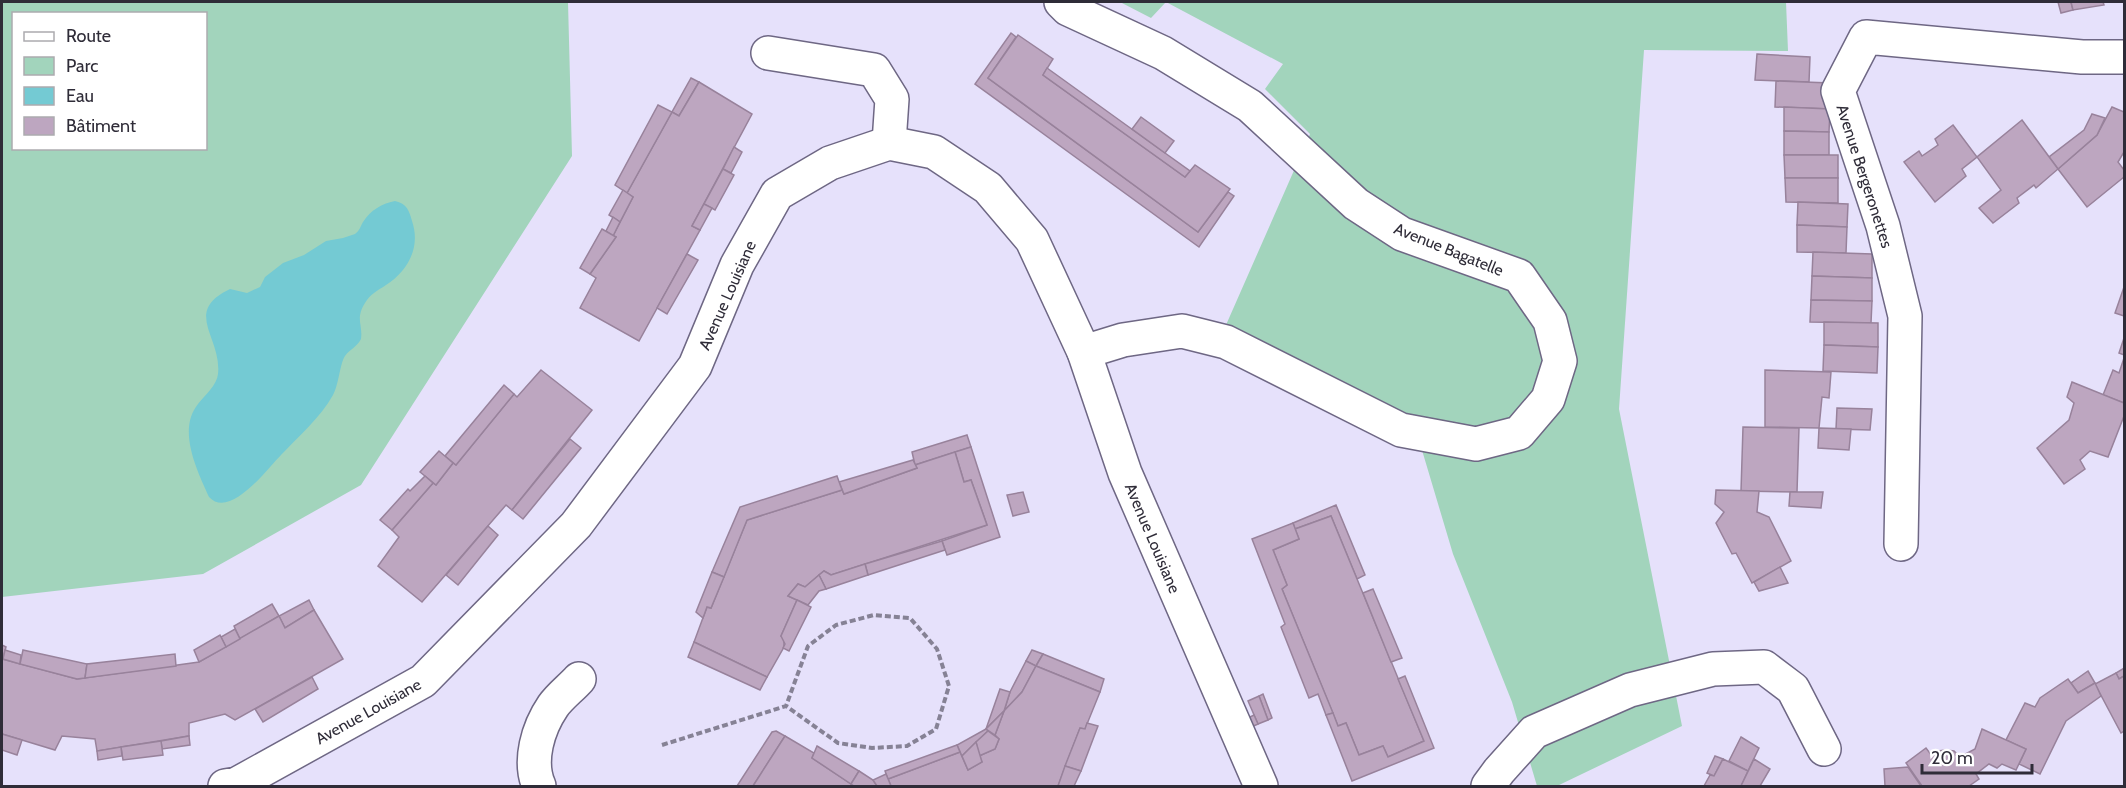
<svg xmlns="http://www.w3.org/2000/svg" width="2126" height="788" viewBox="0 0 2126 788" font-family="Cabin,sans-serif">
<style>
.green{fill:#a2d4bc;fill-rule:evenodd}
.water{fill:#74cad3}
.building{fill:#bda6c0;stroke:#98829b;stroke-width:1.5}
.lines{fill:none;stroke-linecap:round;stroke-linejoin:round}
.minor-casing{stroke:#6e6784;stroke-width:36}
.path{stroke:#868295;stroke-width:4;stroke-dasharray:6 3;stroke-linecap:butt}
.minor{stroke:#fff;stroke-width:33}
.labels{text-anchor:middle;stroke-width:5;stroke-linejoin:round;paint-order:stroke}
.street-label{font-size:16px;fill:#2f2c38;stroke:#fff}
</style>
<rect width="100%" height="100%" fill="#e6e1fb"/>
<g class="green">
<path d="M2,2H568L572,156L361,485L203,574L2,597ZM14,14H206V148H14Z"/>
<polygon points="1120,2 1786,2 1788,51 1644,50 1619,409 1682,726 1557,786 1537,786 1512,702 1453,554 1413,420 1226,325 1310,134 1265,89 1283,64 1166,2 1151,18"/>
</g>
<path class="water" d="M395,201C407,204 409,210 412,221C421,247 408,271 386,285C377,291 370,294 365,303C355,319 363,324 361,339C357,347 350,349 345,356C340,363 339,384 333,395C320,418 299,436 281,455C268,468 230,520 209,497C197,470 177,430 198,404C205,395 217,385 218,374C222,337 182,312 230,289L247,293L260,287L265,277L283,263L304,255L326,241L343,238L355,234C360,230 360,227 363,222C371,210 381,204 395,201Z"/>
<g class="building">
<polygon points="2058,2 2071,2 2073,10 2061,13"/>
<polygon points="2071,2 2103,2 2104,5 2073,10"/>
<polygon points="1011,33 1016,37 988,78 1198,232 1228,192 1234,196 1199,247 975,84"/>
<polygon points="1018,35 1053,59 1043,75 1185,177 1195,165 1230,189 1198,232 988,78"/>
<polygon points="1757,54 1810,57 1809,82 1755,80"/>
<polygon points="1047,68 1165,153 1190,171 1185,177 1043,75"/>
<polygon points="691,78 699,82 679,116 672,112"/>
<polygon points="1776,81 1830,83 1830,109 1775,107"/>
<polygon points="699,82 752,114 692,226 700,230 639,341 580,308 596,278 590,274 616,237 613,236 633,197 627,193 672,112 679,116"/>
<polygon points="658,105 672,112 627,193 615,185"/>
<polygon points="1784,107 1830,109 1829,132 1784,131"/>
<polygon points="2112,107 2124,112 2124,152 2118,162 2124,170 2124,177 2087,207 2058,169 2097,135"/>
<polygon points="2092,114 2105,118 2097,135 2058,169 2049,157 2084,130"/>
<polygon points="1141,117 1174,141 1165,153 1132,129"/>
<polygon points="2022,120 2058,169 2036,188 2034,185 2017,198 2019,203 1993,223 1979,208 2001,190 1977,157"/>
<polygon points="1953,125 1977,157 1962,169 1966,176 1935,202 1904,162 1919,151 1922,156 1938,145 1935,139"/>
<polygon points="1784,131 1829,132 1829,155 1784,155"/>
<polygon points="734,147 742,152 731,173 723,169"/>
<polygon points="1784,155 1838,155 1838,178 1785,178"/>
<polygon points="723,169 734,175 715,210 704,204"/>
<polygon points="1785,178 1838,178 1838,203 1786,202"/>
<polygon points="623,190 633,197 620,222 609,215"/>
<polygon points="1798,202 1848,204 1847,227 1797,225"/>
<polygon points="704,204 712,208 700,230 692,226"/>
<polygon points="613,217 620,222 613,236 606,231"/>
<polygon points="1797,225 1847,227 1846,253 1797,252"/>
<polygon points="602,229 616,237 590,274 580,268"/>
<polygon points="1813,252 1872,254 1872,278 1812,276"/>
<polygon points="687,254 698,260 667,314 657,308"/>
<polygon points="1812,276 1872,278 1872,301 1811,300"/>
<polygon points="2124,287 2124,316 2115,313"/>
<polygon points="1811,300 1872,301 1871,323 1810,322"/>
<polygon points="1824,322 1878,323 1878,347 1824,345"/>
<polygon points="2124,338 2124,355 2119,353"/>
<polygon points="1824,345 1878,347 1877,373 1823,371"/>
<polygon points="2124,358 2124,403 2103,395 2113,370 2119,373"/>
<polygon points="541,370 592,410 512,510 506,505 422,602 378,566 399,537 392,530 433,483 436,485 453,463 456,465 514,394 517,397"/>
<polygon points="1765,370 1831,372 1829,398 1822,397 1819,428 1765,427"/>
<polygon points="2072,382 2124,403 2124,416 2108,457 2090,451 2080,460 2085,469 2064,484 2037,448 2069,420 2074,403 2067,397"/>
<polygon points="504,385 514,394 456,465 445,456"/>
<polygon points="1837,408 1872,409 1870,430 1836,429"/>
<polygon points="1743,427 1799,428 1797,492 1741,491"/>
<polygon points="1819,428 1851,429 1849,450 1818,448"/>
<polygon points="967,435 971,447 915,465 912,452"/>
<polygon points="570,439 581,448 523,519 512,510"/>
<polygon points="971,447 1000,537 947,555 942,541 987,525 971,480 964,482 955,452"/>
<polygon points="439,451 453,463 436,485 420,472"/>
<polygon points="955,452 964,482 971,480 987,525 831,575 824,571 805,587 798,584 788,596 797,600 781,636 784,639 784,647 767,677 694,642 707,607 711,608 747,520 842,490 844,494 917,468 915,465"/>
<polygon points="913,460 917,468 844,494 839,482"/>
<polygon points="425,476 433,483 392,530 380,520 408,489 410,491"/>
<polygon points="837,476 842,490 747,520 724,577 712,572 740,507"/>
<polygon points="1716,490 1759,491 1757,512 1769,517 1791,561 1752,583 1736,553 1732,554 1716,523 1724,512 1715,504"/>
<polygon points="1023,492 1029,512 1013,516 1007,495"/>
<polygon points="1790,492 1823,492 1821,508 1789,506"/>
<polygon points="1336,505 1365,575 1357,579 1331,516 1295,529 1293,523"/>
<polygon points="1331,516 1424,741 1388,757 1383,746 1359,755 1346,723 1338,726 1282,589 1287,585 1273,550 1299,539 1295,529"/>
<polygon points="1293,523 1299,539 1273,550 1287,585 1282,589 1333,713 1326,715 1318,694 1309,698 1281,627 1285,624 1252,539"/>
<polygon points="488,526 498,535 458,585 446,575"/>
<polygon points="942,541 945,550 868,575 865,564"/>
<polygon points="865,564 868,575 826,589 819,575 824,571 831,575"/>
<polygon points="1780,567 1788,583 1759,591 1754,582"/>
<polygon points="712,572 724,577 711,608 707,607 703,618 696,612"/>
<polygon points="819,575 826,589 819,591 808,605 788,596 798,584 805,587"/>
<polygon points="1373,589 1402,658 1391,662 1363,593"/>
<polygon points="309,600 314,610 285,628 279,616"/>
<polygon points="797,600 811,607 789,651 783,648 785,644 781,636"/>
<polygon points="272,604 279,616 240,639 234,626"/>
<polygon points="314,610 343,659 235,720 225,714 189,723 189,736 97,751 95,739 62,736 55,750 2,734 2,659 77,679 199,662 279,616 285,628"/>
<polygon points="235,629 240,639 226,647 221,637"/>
<polygon points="220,635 226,647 199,662 194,650"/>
<polygon points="694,642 767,677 760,690 688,657"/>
<polygon points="2,645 6,647 3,659 2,659"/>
<polygon points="5,650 21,655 20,664 3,659"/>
<polygon points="23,650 87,664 85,678 77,679 20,664"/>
<polygon points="1032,650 1043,654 1036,666 1026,661"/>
<polygon points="175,654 176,666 85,678 87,664"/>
<polygon points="1043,654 1104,679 1100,692 1036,666"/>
<polygon points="1026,661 1036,666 1022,692 1004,711 1010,692"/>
<polygon points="1036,666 1100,692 1085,729 1080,728 1058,786 891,786 888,779 960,752 968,770 982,762 979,756 995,749 999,739 995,735 1004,711 1022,692"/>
<polygon points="2124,668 2124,676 2119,679 2116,673"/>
<polygon points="2088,671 2095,683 2078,693 2071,683"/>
<polygon points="2116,673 2119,679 2124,676 2124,731 2121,733 2095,684"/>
<polygon points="1405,676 1434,748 1352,781 1326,715 1333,713 1338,726 1346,723 1359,755 1383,746 1388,757 1424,741 1398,679"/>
<polygon points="312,677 318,689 263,722 255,709"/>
<polygon points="2068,679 2078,693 2095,683 2101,696 2066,721 2040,774 2019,764 2026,749 2006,740 2025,703 2035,707 2040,698"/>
<polygon points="1000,689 1010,692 1004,711 986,729"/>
<polygon points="1263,694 1272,718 1268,720 1259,696"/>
<polygon points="1259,696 1268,720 1258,724 1248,701"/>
<polygon points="1004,711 995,735 986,729"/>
<polygon points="1254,715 1258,724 1249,728 1246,719"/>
<polygon points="1087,723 1098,726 1081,771 1065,766 1080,728 1085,729"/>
<polygon points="986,729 988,731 962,756 957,745"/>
<polygon points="1982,729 2026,749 2016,770 2002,764 1997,768 1989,764 1976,774 1979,779 1969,786 1922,786 1906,763 1926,748 1932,756 1938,751 1946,750 1954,751 1960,757 1975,749"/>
<polygon points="776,731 785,736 753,786 737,786 772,732"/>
<polygon points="988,731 999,739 995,749 979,756 976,742"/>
<polygon points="2,734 22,740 17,755 2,750"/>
<polygon points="189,736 190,745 162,749 161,741"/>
<polygon points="785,736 814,753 812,758 854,786 753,786"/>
<polygon points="1741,737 1759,748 1748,771 1729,761"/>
<polygon points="161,741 163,755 123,760 121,747"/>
<polygon points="976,742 982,762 968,770 962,756"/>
<polygon points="957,745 960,752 888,779 885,771"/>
<polygon points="817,746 859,771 851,784 812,758"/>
<polygon points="121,747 122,756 98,760 97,751"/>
<polygon points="1715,756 1723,759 1714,776 1707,773"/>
<polygon points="1723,759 1748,771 1741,786 1704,786 1710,775 1714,776"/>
<polygon points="1754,759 1770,769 1760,786 1741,786"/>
<polygon points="1065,766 1081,771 1074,786 1058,786"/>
<polygon points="1908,767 1921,786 1885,786 1884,769"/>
<polygon points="859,771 873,780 877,786 854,786 851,784"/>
<polygon points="886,774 891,786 877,786 873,780"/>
</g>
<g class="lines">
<defs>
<g id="minor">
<polyline points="1061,2 1068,9 1163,53 1250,106 1356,204 1402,234 1519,276 1550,321 1560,361 1548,399 1519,433 1476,444 1401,430 1226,342 1182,331 1123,340 1084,352"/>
<polyline points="768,53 874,70 892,99 889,143"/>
<polyline points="1901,544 1905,316 1883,226 1838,91 1866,37 2082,57 2124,57"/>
<polyline points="225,786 237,784 423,681 576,525 695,366 737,265 777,194 830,163 889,143 934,152 988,188 1032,240 1084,352 1125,473 1261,786"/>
<path d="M539,786C528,761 538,728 553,706C560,696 571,688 579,679"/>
<polyline points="1488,786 1499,771 1534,732 1630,690 1713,669 1764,667 1793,689 1824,749"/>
</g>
</defs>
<use href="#minor" class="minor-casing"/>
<polyline class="path" points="662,745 786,706 838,743 872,748 907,746 936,729 949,686 937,649 910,618 874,615 836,625 808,646 786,706"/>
<use href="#minor" class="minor"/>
</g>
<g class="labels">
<g class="street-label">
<text transform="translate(1865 176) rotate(72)" y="6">Avenue Bergeronettes</text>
<text transform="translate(1449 249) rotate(22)" y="6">Avenue Bagatelle</text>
<text transform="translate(727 295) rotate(-66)" y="6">Avenue Louisiane</text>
<text transform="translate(1153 538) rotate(67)" y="6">Avenue Louisiane</text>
<text transform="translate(368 711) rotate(-29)" y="6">Avenue Louisiane</text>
</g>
</g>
<rect width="2126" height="788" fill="none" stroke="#2f2c38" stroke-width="6"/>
<rect x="12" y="12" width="195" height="138" fill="#ffffff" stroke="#acabaf" stroke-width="1.5"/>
<rect x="24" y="32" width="30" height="9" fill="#ffffff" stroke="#acabaf" stroke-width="1.5"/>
<text x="66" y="42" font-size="18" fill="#2f2c38">Route</text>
<rect x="24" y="57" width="30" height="18" fill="#a2d4bc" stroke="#acabaf" stroke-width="1.5"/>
<text x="66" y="72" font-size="18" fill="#2f2c38">Parc</text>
<rect x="24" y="87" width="30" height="18" fill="#74cad3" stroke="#acabaf" stroke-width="1.5"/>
<text x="66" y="102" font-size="18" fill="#2f2c38">Eau</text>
<rect x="24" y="117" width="30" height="18" fill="#bda6c0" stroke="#acabaf" stroke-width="1.5"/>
<text x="66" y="132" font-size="18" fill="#2f2c38">Bâtiment</text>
<path d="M1922 764v9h110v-9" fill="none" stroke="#2f2c38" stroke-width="3"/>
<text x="1931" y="764" font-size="18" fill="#2f2c38" stroke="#ffffff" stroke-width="4.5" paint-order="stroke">20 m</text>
</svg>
